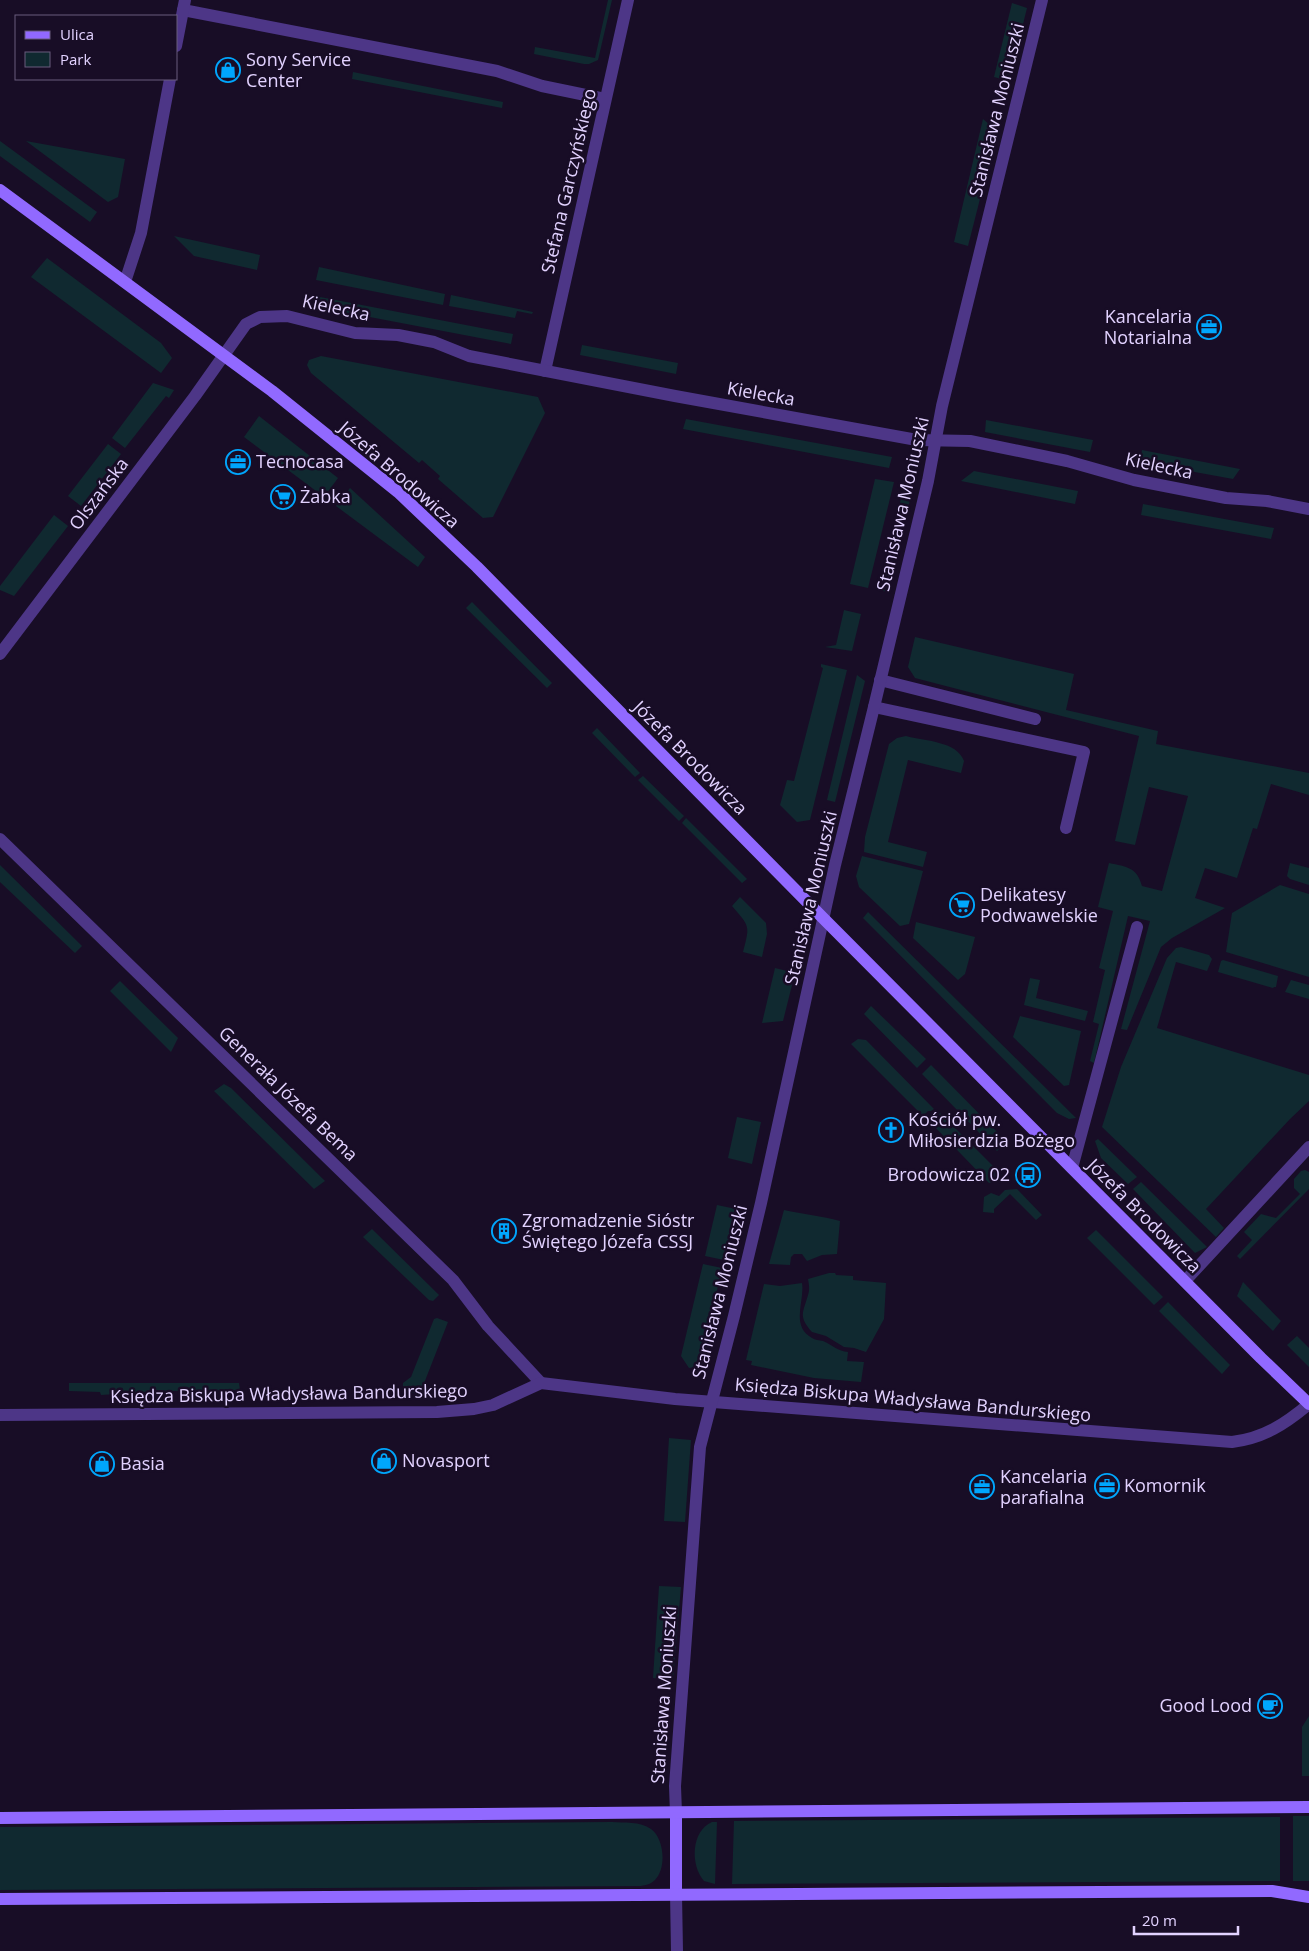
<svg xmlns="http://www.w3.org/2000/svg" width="1309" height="1951" viewBox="0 0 1309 1951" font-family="'Open Sans',sans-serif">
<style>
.green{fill:#102930}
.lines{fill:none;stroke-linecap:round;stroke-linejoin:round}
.lane{stroke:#4d3687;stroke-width:12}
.street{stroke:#4d3687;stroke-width:12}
.secondary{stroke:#9169ff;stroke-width:12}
.labels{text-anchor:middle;stroke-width:5;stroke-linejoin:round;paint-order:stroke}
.poi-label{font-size:18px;fill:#e2d2ff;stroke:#180d26;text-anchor:start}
.street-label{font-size:18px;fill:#e2d2ff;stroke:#180d26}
</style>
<rect width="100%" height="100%" fill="#180d26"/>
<g class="green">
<polygon points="608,0 612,0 598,60 589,64 584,64 534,54 535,47 595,58"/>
<polygon points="1012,3 1027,8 1009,81 994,77"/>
<polygon points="353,72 503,102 502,108 352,79"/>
<polygon points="983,119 991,126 996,136 968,246 954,242"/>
<polygon points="0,141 97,212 90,222 0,156"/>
<polygon points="26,141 125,159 118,197 108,202"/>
<polygon points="174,236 260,255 257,270 194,256"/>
<polygon points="47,258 161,343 172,358 161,373 31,277"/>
<polygon points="319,267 445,294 443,305 316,280"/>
<polygon points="451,295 533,312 532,314 517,311 515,318 449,306"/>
<polygon points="315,296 513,334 511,344 312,306"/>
<polygon points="582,345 678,363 676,374 580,355"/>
<polygon points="321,356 538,397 545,413 493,517 483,518 438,479 440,476 422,460 419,463 311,373 307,365 309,360"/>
<polygon points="153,383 174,390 169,398 166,396 125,448 112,438"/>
<polygon points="259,416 338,478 324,497 244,437"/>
<polygon points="686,419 892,457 889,468 683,429"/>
<polygon points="986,420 1093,440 1090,452 985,432"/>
<polygon points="108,444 121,454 81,506 68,496"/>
<polygon points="1142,450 1240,469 1233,479 1140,462"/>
<polygon points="974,471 1078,491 1075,504 961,481"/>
<polygon points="875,479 894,482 868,588 850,584"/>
<polygon points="904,486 913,488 887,592 879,590"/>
<polygon points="350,488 425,557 418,567 336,506"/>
<polygon points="1143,504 1274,528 1271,539 1141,515"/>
<polygon points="54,515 68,526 14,596 0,590 0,586"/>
<polygon points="472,602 552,683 547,688 466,608"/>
<polygon points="844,610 861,614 852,651 825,647 836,645"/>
<path d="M915,637L1074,674L1066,710L1158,731L1156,744L1309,773V795L1271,784L1257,829L1253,828L1237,878L1205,868L1195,898L1225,908L1172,938L1161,947L1127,1030L1121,1029L1150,921L1128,916L1094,1063L1090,1061L1099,1024L1093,1022L1105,970L1099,968L1113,911L1098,907L1109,863C1127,867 1137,867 1142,886L1162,891L1188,796L1149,787L1135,845L1115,841L1139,736L915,678L908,667Z"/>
<polygon points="821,664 847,670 810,820 797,822 780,805 787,780 794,781 823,668 821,667"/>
<polygon points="857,675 865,681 835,802 827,800"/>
<polygon points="597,728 640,773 635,777 592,733"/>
<path d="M906,736C924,741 957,741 964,761L961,773L908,760L888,842L927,852L923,867L864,852L865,837L889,744L897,738Z"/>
<polygon points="643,776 684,816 679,821 638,780"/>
<polygon points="686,818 747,879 742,883 682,823"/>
<polygon points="862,856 923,871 909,924 900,926 859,887 856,876"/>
<polygon points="1290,863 1309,868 1309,885 1290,879 1287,876"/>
<polygon points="0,865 82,946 75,953 0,882"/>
<polygon points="1280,885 1309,894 1309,977 1226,952 1232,913"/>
<path d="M740,897L766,923L767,934L762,957L743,952C750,925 750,927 732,906Z"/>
<polygon points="868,912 1076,1118 1069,1119 1057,1113 863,918"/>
<polygon points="916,922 975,937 965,974 958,980 913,938"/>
<polygon points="1181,947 1209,955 1212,959 1207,971 1176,962 1157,1028 1309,1075 1309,1101 1290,1119 1206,1209 1224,1228 1216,1237 1102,1127 1121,1067 1167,958 1176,948"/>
<polygon points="1223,960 1278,976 1276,987 1274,987 1273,988 1218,972 1221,961"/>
<polygon points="775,968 795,973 783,1021 762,1023"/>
<polygon points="1030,978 1040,980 1036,998 1088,1011 1085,1021 1024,1005"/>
<polygon points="1291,980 1309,985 1309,999 1285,992"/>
<polygon points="120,981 178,1038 171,1052 110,991"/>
<polygon points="871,1006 926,1059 917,1068 864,1014"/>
<polygon points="1020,1016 1081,1031 1069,1085 1064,1086 1013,1037"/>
<polygon points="858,1039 866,1040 934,1109 931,1111 928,1111 923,1116 851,1044"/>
<polygon points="931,1065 1007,1142 997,1151 922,1074"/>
<polygon points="224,1084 231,1088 325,1181 314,1189 214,1091"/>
<polygon points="940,1113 1002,1175 998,1180 989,1183 934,1126 938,1121 937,1118"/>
<polygon points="737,1117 761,1122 752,1164 728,1158"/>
<polygon points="1098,1139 1137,1177 1128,1184 1101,1158 1095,1141"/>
<polygon points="1305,1170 1309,1172 1309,1189 1240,1259 1237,1256 1252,1240 1244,1232 1261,1214 1276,1218 1300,1194 1294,1188 1294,1179 1301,1171"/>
<polygon points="1141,1182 1207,1247 1195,1253 1133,1189"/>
<polygon points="1017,1189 1042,1215 1036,1220 1010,1194 994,1209 994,1213 983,1212 984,1197 991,1193 999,1196 1005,1190"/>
<polygon points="717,1205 736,1209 724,1260 705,1256"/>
<path d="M784,1210C803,1214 822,1216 840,1221L837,1254L822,1255L807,1261L802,1254H794L791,1257L790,1265L769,1264Z"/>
<polygon points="372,1229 439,1295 433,1301 429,1300 363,1237"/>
<polygon points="1096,1230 1163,1297 1154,1305 1087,1238"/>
<polygon points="703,1264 722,1268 709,1326 713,1327 701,1370 696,1370 695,1367 689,1368 681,1356"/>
<path d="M829,1273H835L836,1275L853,1276V1280L886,1283L884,1319L866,1352L854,1348L844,1347L826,1336L812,1332C798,1316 803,1313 808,1295C810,1290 809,1284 808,1279Z"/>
<polygon points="1243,1282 1281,1321 1273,1331 1237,1296"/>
<path d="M802,1283C805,1301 790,1326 812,1338C815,1340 819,1340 823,1341C832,1345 838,1351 848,1352L847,1361L864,1362L861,1382L814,1378L751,1365L752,1361L746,1360L764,1284L780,1286Z"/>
<polygon points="1168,1302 1230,1365 1222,1374 1159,1311"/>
<polygon points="437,1318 448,1322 421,1391 417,1393 403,1393 403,1383 411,1377 434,1319"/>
<polygon points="1297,1336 1309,1348 1309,1367 1287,1345"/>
<polygon points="69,1383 239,1383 240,1390 171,1391 171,1395 146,1395 146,1392 101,1395 100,1392 69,1391"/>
<polygon points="669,1438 691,1440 685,1522 664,1521"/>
<polygon points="659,1586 681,1587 673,1680 653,1678"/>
<polygon points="1309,1716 1309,1776 1302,1776 1302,1727"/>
<rect x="1293" y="1816" width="16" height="65"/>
<polygon points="1280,1817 1280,1881 732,1884 734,1821"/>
<path d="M612,1822C624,1823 640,1821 651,1829C664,1838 667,1868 655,1880C651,1884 646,1885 641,1886L0,1890V1827Z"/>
<path d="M712,1822H717L715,1884L704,1881C690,1865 691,1831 712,1822Z"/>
</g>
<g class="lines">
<g class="lane">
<polyline points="874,707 1084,752 1066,828"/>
<polyline points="1185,1281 1309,1147"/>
<polyline points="676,1894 677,1951"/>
</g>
<g class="street">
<polyline points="183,10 497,71 542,86 605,99"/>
<polyline points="176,46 185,0"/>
<polyline points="125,282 141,233 170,79"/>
<polyline points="545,371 628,0"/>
<polyline points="0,654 195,396 246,324 260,317 287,316 355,333 398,335 434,342 469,356 675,396 917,440 970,441 1067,461 1134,480 1226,498 1267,501 1309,509"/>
<polyline points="880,680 1035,719"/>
<polyline points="0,839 453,1280 488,1326 541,1383"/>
<polyline points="1072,1168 1137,927"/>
<path d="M0,1415L437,1412L474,1409L493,1405L541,1383L675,1399L1232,1442C1264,1438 1285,1424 1309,1404"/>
<polyline points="676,1813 675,1786 700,1447 734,1316 761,1203 835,865 874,707 928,481 942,406 1042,0"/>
</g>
<g class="secondary">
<polyline points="0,190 272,391 398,492 477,567 823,918 1261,1358 1309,1404"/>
<polyline points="676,1813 676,1894"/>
<polyline points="0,1818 1309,1807"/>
<polyline points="0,1899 1272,1891 1309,1897"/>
</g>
</g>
<defs>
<symbol id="shop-ring" viewBox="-11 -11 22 22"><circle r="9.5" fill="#180d26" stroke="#00a6fd" stroke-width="1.5"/><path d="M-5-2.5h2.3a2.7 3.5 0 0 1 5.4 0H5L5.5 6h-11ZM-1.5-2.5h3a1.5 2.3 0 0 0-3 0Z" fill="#00a6fd"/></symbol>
<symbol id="office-ring" viewBox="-11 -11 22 22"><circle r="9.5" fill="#180d26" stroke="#00a6fd" stroke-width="1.5"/><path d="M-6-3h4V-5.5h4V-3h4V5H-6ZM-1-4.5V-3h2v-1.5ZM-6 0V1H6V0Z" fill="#00a6fd"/></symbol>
<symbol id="supermarket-ring" viewBox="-11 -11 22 22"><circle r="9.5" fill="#180d26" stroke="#00a6fd" stroke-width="1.5"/><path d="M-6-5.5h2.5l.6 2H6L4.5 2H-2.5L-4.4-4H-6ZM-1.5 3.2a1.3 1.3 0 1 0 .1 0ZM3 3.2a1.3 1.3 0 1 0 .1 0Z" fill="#00a6fd"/></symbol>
<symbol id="church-ring" viewBox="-11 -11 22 22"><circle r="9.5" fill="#180d26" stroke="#00a6fd" stroke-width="1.5"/><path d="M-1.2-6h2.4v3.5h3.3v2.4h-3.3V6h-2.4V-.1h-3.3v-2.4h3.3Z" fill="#00a6fd"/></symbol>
<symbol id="bus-ring" viewBox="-11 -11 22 22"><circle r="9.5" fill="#180d26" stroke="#00a6fd" stroke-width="1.5"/><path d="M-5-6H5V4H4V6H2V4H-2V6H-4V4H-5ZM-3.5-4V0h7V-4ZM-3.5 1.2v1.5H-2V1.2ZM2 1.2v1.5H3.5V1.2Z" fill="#00a6fd"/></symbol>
<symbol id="building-ring" viewBox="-11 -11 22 22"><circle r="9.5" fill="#180d26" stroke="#00a6fd" stroke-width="1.5"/><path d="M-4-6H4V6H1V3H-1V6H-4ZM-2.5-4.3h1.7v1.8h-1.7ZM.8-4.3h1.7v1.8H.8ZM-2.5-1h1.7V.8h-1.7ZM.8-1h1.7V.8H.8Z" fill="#00a6fd"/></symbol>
<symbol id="cafe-ring" viewBox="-11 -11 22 22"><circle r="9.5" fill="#180d26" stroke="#00a6fd" stroke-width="1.5"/><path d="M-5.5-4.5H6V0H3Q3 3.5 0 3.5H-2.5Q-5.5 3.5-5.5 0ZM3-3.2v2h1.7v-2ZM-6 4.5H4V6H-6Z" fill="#00a6fd"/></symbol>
</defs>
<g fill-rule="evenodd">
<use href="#shop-ring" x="214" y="56" width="28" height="28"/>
<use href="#office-ring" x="1195" y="313" width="28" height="28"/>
<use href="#office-ring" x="224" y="448" width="28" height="28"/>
<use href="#supermarket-ring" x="269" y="483" width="28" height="28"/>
<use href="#supermarket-ring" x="948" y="891" width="28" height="28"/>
<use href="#church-ring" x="877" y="1116" width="28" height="28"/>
<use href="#bus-ring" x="1014" y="1161" width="28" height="28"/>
<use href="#building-ring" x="490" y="1217" width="28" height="28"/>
<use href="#shop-ring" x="370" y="1447" width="28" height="28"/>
<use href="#shop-ring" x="88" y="1450" width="28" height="28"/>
<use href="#office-ring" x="1093" y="1472" width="28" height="28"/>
<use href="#office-ring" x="968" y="1473" width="28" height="28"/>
<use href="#cafe-ring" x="1256" y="1692" width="28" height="28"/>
</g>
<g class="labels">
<g class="poi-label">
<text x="246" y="66">Sony Service<tspan x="246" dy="21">Center</tspan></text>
<text x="1192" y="323" text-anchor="end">Kancelaria<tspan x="1192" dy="21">Notarialna</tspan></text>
<text x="256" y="468">Tecnocasa</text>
<text x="300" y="503">Żabka</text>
<text x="980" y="901">Delikatesy<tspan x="980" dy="21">Podwawelskie</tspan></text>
<text x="908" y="1126">Kościół pw.<tspan x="908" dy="21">Miłosierdzia Bożego</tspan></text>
<text x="1010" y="1181" text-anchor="end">Brodowicza 02</text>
<text x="522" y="1227">Zgromadzenie Sióstr<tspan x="522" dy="21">Świętego Józefa CSSJ</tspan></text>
<text x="402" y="1467">Novasport</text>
<text x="120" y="1470">Basia</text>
<text x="1000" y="1483">Kancelaria<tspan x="1000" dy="21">parafialna</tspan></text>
<text x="1124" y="1492">Komornik</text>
<text x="1252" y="1712" text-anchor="end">Good Lood</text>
</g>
<g class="street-label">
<text transform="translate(997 110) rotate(-76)" y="6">Stanisława Moniuszki</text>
<text transform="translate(569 181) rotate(-77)" y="6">Stefana Garczyńskiego</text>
<text transform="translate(336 308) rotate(12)" y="6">Kielecka</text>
<text transform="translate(761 394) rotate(10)" y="6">Kielecka</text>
<text transform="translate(1159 466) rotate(12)" y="6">Kielecka</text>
<text transform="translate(399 475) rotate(41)" y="6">Józefa Brodowicza</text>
<text transform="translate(99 494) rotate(-53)" y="6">Olszańska</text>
<text transform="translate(903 504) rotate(-77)" y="6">Stanisława Moniuszki</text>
<text transform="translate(690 758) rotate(45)" y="6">Józefa Brodowicza</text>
<text transform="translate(811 898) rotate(-77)" y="6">Stanisława Moniuszki</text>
<text transform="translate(288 1094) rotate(44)" y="6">Generała Józefa Bema</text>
<text transform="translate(1144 1216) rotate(45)" y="6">Józefa Brodowicza</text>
<text transform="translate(720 1292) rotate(-76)" y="6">Stanisława Moniuszki</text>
<text transform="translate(289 1394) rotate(-1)" y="6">Księdza Biskupa Władysława Bandurskiego</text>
<text transform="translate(913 1400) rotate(5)" y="6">Księdza Biskupa Władysława Bandurskiego</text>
<text transform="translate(664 1695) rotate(-86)" y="6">Stanisława Moniuszki</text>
</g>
</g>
<rect x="15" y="15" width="162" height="65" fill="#180d26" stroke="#695c7d"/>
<rect x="25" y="31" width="25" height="8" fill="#9169ff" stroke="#695c7d"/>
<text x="60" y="40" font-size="15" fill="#e2d2ff">Ulica</text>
<rect x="25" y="52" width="25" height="15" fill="#102930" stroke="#695c7d"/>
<text x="60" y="65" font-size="15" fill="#e2d2ff">Park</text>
<path d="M1134 1926v8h104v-8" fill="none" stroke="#e2d2ff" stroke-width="2.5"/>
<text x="1142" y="1926" font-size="15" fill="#e2d2ff" stroke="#180d26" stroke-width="4" paint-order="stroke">20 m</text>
</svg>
